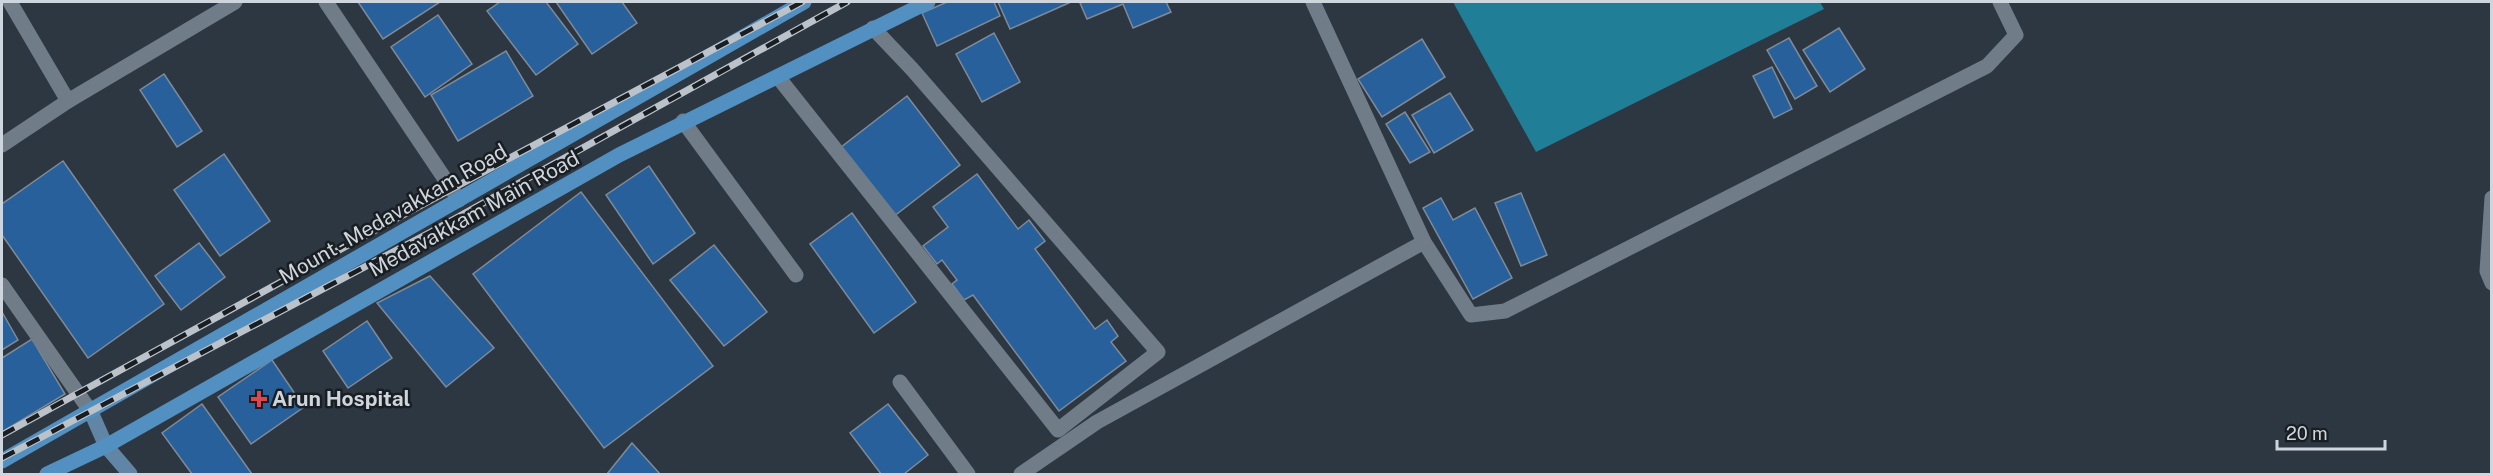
<svg xmlns="http://www.w3.org/2000/svg" width="2493" height="476" viewBox="0 0 2493 476" font-family="'Public Sans',sans-serif">
<style>
.water{fill:#217e97}
.building{fill:#28609c;stroke:#7f8a97;stroke-width:1.5}
.lines{fill:none;stroke-linecap:round;stroke-linejoin:round}
.lane{stroke:#717c89;stroke-width:15}
.street{stroke:#717c89;stroke-width:15}
.secondary{stroke:#6186a5;stroke-width:15}
.primary{stroke:#5190c0;stroke-width:15}
.rail-casing{stroke:#bcc2ca;stroke-width:7}
.rail{stroke:#191e23;stroke-width:4.5;stroke-dasharray:14;stroke-linecap:butt}
.health-dot{fill:#e0444e;stroke:#191e23;stroke-width:2}
.labels{text-anchor:middle;stroke-width:5;stroke-linejoin:round;paint-order:stroke}
.street-label{font-size:21px;fill:#cfd5dc;stroke:#191e23}
.poi-label{font-size:21px;font-weight:bold;fill:#cfd5dc;stroke:#191e23;text-anchor:start}
</style>
<rect width="100%" height="100%" fill="#2d3742"/>
<polygon class="water" points="1453,2 1820,2 1824,9 1536,152"/>
<g class="building">
<polygon points="358,2 440,2 383,39"/>
<polygon points="500,2 546,2 578,44 536,75 487,11"/>
<polygon points="556,2 622,2 637,23 592,54"/>
<polygon points="947,2 994,2 1000,16 937,46 922,13"/>
<polygon points="998,2 1071,2 1010,29"/>
<polygon points="1084,2 1166,2 1171,12 1133,28 1123,4 1087,19 1080,3"/>
<polygon points="438,15 472,64 425,97 391,47"/>
<polygon points="1839,28 1865,69 1830,92 1803,50"/>
<polygon points="994,33 1020,82 982,102 956,54"/>
<polygon points="1789,38 1817,86 1795,99 1767,50"/>
<polygon points="1422,39 1445,77 1382,117 1358,79"/>
<polygon points="506,51 533,96 458,141 431,95"/>
<polygon points="1772,67 1792,109 1774,118 1753,76"/>
<polygon points="164,74 202,131 177,147 140,90"/>
<polygon points="1450,93 1473,130 1434,153 1412,115"/>
<polygon points="907,96 960,165 893,217 840,148"/>
<polygon points="1405,112 1430,152 1410,163 1386,124"/>
<polygon points="224,154 270,221 220,256 174,190"/>
<polygon points="63,161 164,304 88,358 2,235 2,204"/>
<polygon points="649,166 695,233 653,264 606,195"/>
<polygon points="977,174 1018,229 1029,220 1045,241 1035,249 1095,329 1107,320 1118,336 1111,342 1126,361 1059,411 973,295 964,300 952,284 957,280 942,260 937,264 923,246 948,227 933,207"/>
<polygon points="581,192 713,366 604,448 473,274"/>
<polygon points="1521,193 1547,255 1521,266 1495,203"/>
<polygon points="1441,198 1453,220 1475,208 1512,278 1473,299 1423,208"/>
<polygon points="852,213 916,302 874,333 810,244"/>
<polygon points="199,243 225,277 181,310 155,276"/>
<polygon points="714,245 767,312 724,346 670,280"/>
<polygon points="430,276 494,348 446,387 377,303"/>
<polygon points="2,312 18,340 2,350"/>
<polygon points="367,321 392,358 348,388 323,351"/>
<polygon points="32,339 65,394 2,432 2,358"/>
<polygon points="272,360 304,407 251,444 218,397"/>
<polygon points="202,404 252,474 192,474 162,433"/>
<polygon points="888,404 928,455 904,474 881,474 850,433"/>
<polygon points="632,443 660,474 607,474"/>
</g>
<g class="lines">
<g class="lane">
<polyline points="10,2 68,101"/>
<polyline points="683,121 796,275"/>
<polyline points="900,382 968,474"/>
</g>
<g class="street">
<polyline points="326,2 459,200"/>
<polyline points="1313,2 1424,242 1471,315 1505,311 1987,66 2016,35 2000,2"/>
<polyline points="778,77 1058,430 1158,352 912,69 873,28"/>
<polyline points="2,145 68,101 235,2"/>
<polyline points="2492,198 2487,271 2492,283"/>
<polyline points="2,285 91,412"/>
<polyline points="1021,474 1097,422 1424,242"/>
</g>
<polyline class="secondary" points="91,412 106,446 130,474"/>
<g class="primary">
<polyline points="2,461 804,2"/>
<polyline points="47,474 106,446 619,155 928,2"/>
</g>
<defs>
<g id="rail">
<polyline points="2,435 403,215 802,2"/>
<polyline points="2,458 429,233 847,2"/>
</g>
</defs>
<use href="#rail" class="rail-casing"/>
<use href="#rail" class="rail"/>
</g>
<path class="health-dot" d="M256 390h6v6h6v6h-6v6h-6v-6h-6v-6h6z"/>
<g class="labels">
<g class="street-label">
<text transform="translate(393 214) rotate(-30)" y="7">Mount - Medavakkam Road</text>
<text transform="translate(474 214) rotate(-29)" y="7">Medavakkam Main Road</text>
</g>
<g class="poi-label">
<text x="272" y="406">Arun Hospital</text>
</g>
</g>
<rect width="2493" height="476" fill="none" stroke="#cfd5dc" stroke-width="6"/>
<path d="M2277 440v9h108v-9" fill="none" stroke="#cfd5dc" stroke-width="3"/>
<text x="2286" y="440" font-size="18" fill="#cfd5dc" stroke="#191e23" stroke-width="4.5" paint-order="stroke">20 m</text>
</svg>
